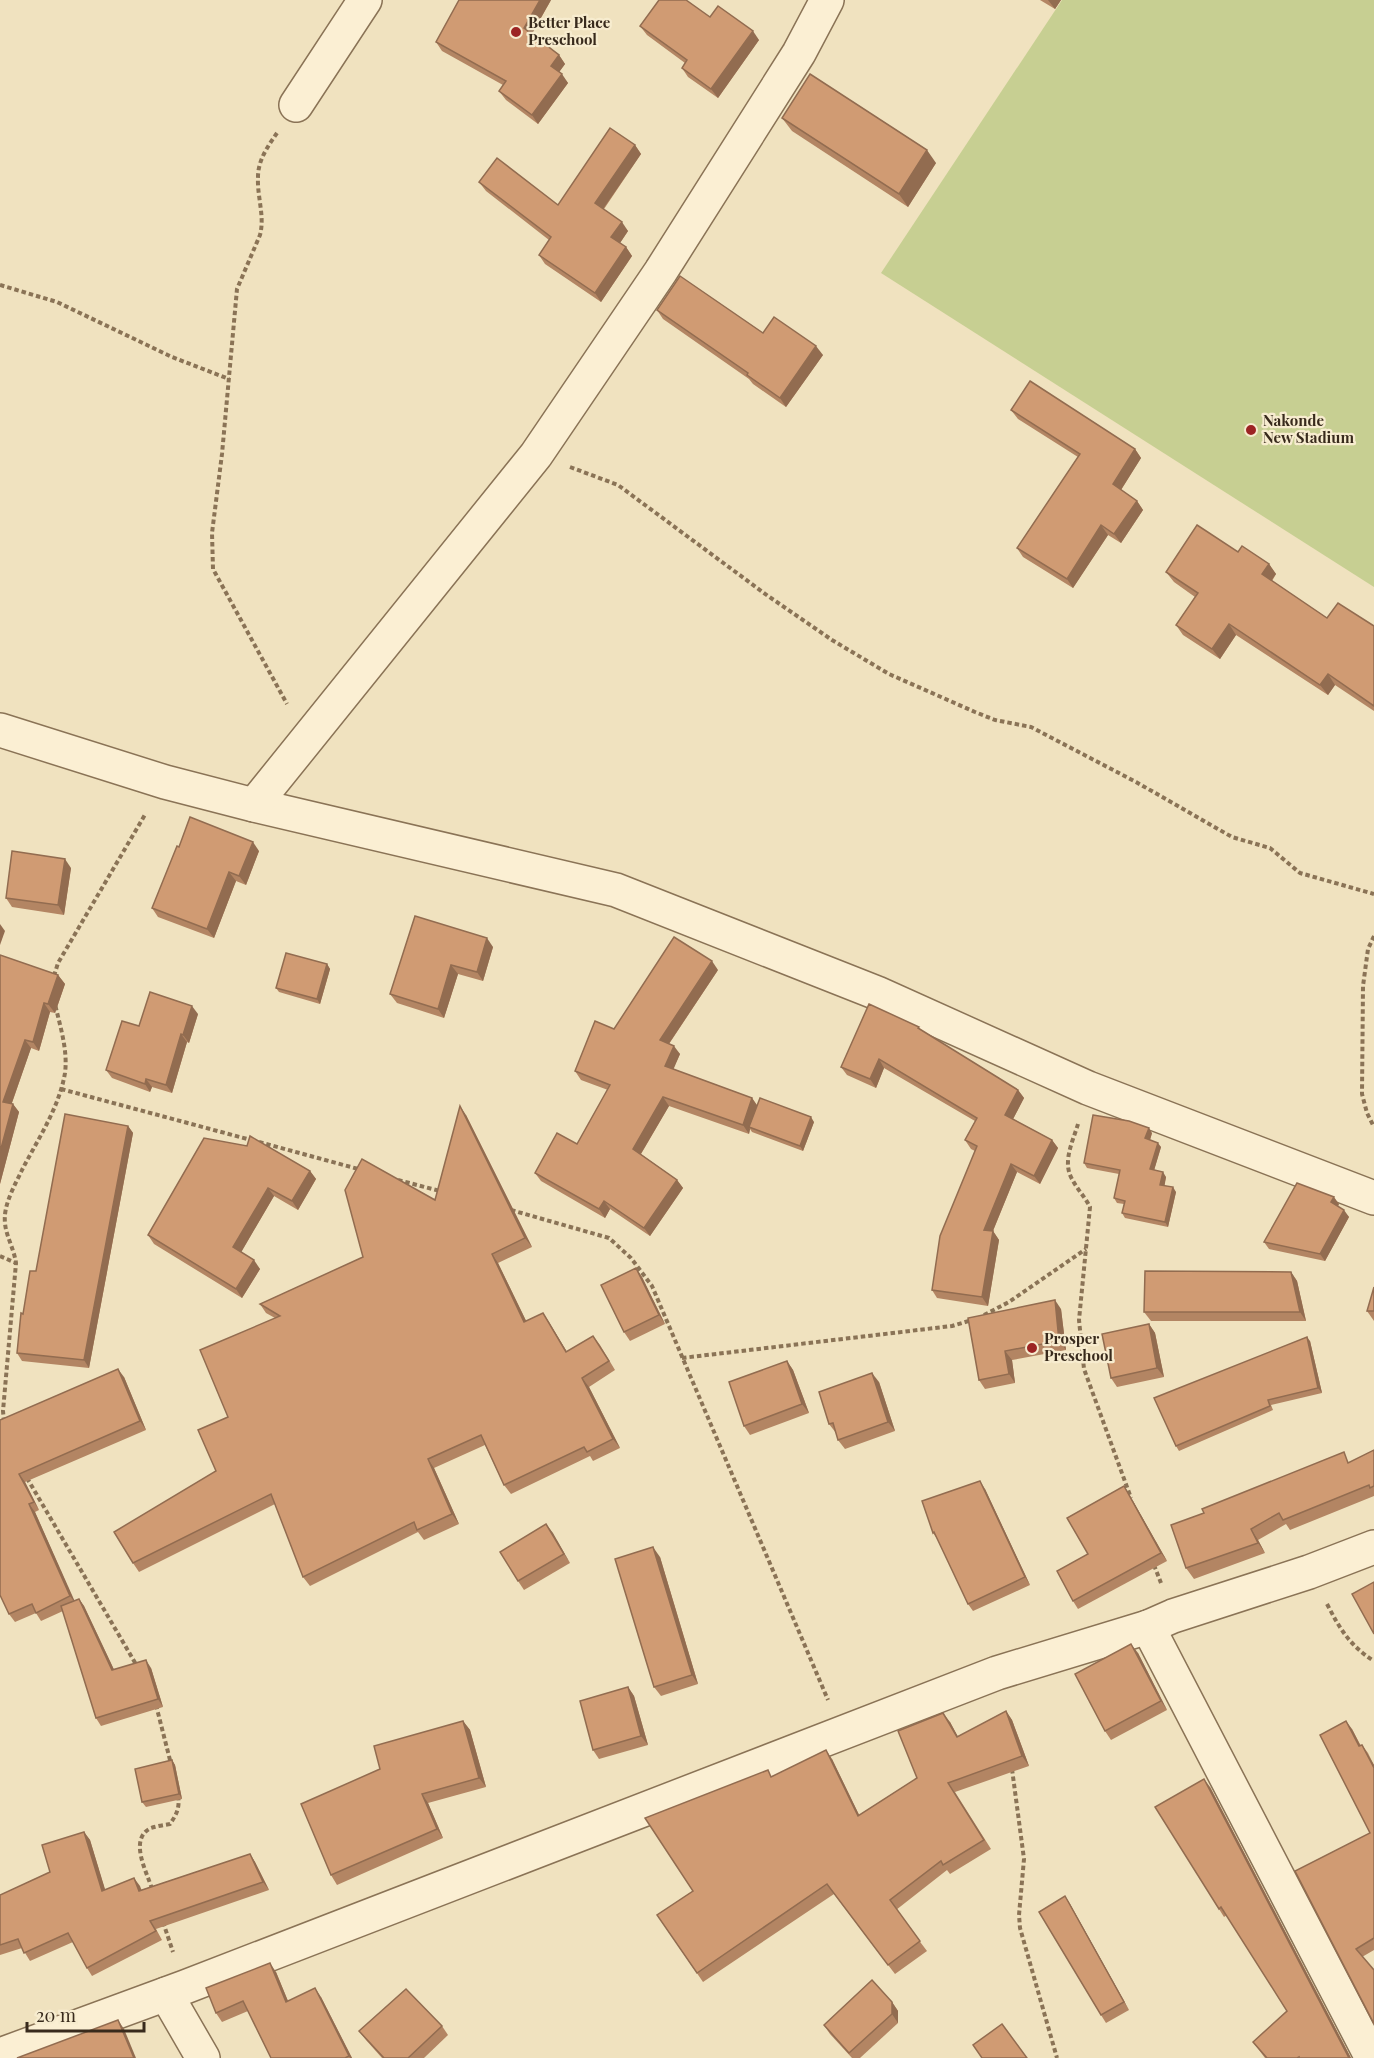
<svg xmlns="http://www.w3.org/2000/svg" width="1374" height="2058" viewBox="0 0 1374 2058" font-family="'Playfair Display',serif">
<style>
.green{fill:#c7cf92}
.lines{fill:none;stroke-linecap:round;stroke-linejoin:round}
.minor-casing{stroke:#8a7356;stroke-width:36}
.path{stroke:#8a7356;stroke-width:4;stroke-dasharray:4.5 3;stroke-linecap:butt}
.minor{stroke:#fbefd3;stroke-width:33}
.wall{fill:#b38563}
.shaded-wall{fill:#926c50}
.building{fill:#d09b73;stroke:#926c50;stroke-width:1.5}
.poi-dot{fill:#9c2423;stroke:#f7eccf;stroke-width:2}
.labels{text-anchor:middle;stroke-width:4.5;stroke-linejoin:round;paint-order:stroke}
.poi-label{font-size:15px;font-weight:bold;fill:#382a1c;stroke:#f7eccf;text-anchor:start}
</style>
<rect width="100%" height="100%" fill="#f0e2bf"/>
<polygon class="green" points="1062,0 1374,0 1374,587 881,273"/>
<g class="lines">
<defs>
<g id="minor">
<polyline points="296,105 365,0"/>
<polyline points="0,730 165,782 254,805 616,890 877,993 1088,1088 1374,1198"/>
<polyline points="254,805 536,455 661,271 799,53 827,0"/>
<polyline points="1148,1627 1372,2058"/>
<polyline points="166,1994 203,2058"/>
<polyline points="0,2055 185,1987 997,1673 1148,1627 1173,1616 1309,1572 1374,1547"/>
</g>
</defs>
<use href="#minor" class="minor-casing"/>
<g class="path">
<path d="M277,133C268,146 258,160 258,177C257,197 265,216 260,235L237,289L222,454L212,533L213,569L287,704"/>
<polyline points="0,285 57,302 172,357 229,379"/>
<polyline points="570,467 618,485 768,596 832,640 889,674 975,712 995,720 1031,727 1136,782 1232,837 1270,848 1300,873 1374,894"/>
<polyline points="1374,936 1368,949 1363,986 1362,1094 1367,1113 1374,1127"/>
<polyline points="54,976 58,963 146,813"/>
<polyline points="61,1089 251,1140"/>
<path d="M1078,1124C1073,1141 1062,1162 1072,1179C1077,1189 1085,1197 1090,1207L1079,1320L1084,1369L1131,1498"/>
<polyline points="259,1142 362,1170"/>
<polyline points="398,1180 440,1191"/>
<polyline points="511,1210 609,1238 631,1258 652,1286 828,1700"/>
<polyline points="0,1256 16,1263"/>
<polyline points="984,1315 1009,1302 1086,1249"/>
<polyline points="682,1358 952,1326 972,1320"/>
<path d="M4,1422L3,1411L16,1263C14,1249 6,1236 5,1223C3,1205 15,1185 22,1170C38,1139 59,1108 65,1073C68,1050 60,1026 55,1004"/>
<polyline points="27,1478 137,1666"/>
<polyline points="1154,1565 1161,1583"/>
<path d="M1327,1604C1340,1629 1350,1646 1374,1661"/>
<polyline points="156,1705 171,1764"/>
<polyline points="1012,1769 1024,1859 1019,1915 1020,1928 1057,2058"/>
<path d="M152,1889C147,1872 128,1839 151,1828C157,1826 164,1825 170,1824C177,1814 180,1807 178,1795"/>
<polyline points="163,1922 173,1952"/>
</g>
<use href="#minor" class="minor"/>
</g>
<g class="wall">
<polygon points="551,0 532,34 559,55 565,64 559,72 568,83 538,124 506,100 499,91 503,85 442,51 436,42"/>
<polygon points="1040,0 1061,0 1055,9"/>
<polygon points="710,17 759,40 718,98 688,77 682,68 685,63 647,35 640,26"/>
<polygon points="782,118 936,163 908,207 792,131"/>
<polygon points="635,145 641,154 604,209 628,231 620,243 626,247 632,256 601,302 545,264 539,255 549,240 486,191 479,182 558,205"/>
<polygon points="657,310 823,355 786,407 753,384 749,379 663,319"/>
<polygon points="1011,410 1135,449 1141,458 1121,490 1137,501 1143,510 1121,543 1108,535 1073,588 1023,557 1017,548 1078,457 1018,419"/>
<polygon points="1238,552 1269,564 1276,574 1272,581 1327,618 1374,626 1374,711 1335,685 1328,695 1236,635 1220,659 1183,635 1176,625 1195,597 1174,582 1166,572"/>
<polygon points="179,847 259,851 246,885 236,881 214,938 158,917 152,908"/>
<polygon points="71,868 64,915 12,907 6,898"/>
<polygon points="415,916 493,947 483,981 458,974 444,1018 397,1003 390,994"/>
<polygon points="0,955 58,975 65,984 55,1013 50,1012 39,1051 31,1048 12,1103 19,1112 0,1184"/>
<polygon points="327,964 330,969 320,1004 279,992 276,988"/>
<polygon points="718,970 669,1044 680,1054 673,1069 752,1098 757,1105 814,1122 803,1151 752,1132 750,1129 749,1134 669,1106 641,1154 677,1180 683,1188 650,1236 610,1209 605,1218 541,1181 535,1173 577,1144 608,1090 581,1080 575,1071 614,1029"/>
<polygon points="198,1014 189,1043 187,1042 172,1093 152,1087 150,1092 112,1078 106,1070 139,1026"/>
<polygon points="921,1030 1018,1090 1024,1098 1013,1119 1052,1140 1058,1148 1040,1184 1017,1172 993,1231 999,1240 988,1306 937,1298 932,1290 975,1151 971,1149 965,1140 975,1121 884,1068 876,1088 847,1075 841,1067"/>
<polygon points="466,1115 532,1247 498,1263 526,1321 543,1313 567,1352 593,1336 600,1345 615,1370 589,1387 620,1448 593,1461 590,1456 511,1494 504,1485 485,1445 434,1468 459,1524 424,1540 418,1532 310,1586 303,1577 275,1504 139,1572 133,1563 216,1471 228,1417 275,1318 266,1313 260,1304 363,1257 435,1200"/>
<polygon points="128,1126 133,1133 89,1368 22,1361 17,1353 23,1314"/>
<polygon points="1152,1133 1150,1140 1161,1147 1154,1170 1166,1177 1164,1186 1176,1192 1168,1227 1125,1218 1122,1213 1124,1204 1117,1203 1114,1198 1119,1174 1087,1168 1084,1163"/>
<polygon points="310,1171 316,1179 298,1210 274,1196 241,1252 260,1269 242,1298 154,1244 148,1235"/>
<polygon points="1339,1204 1338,1206 1349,1217 1325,1261 1269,1249 1264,1242"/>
<polygon points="636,1268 642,1277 665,1324 630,1341 624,1332"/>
<polygon points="1291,1272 1297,1281 1306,1321 1151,1321 1144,1312"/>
<polygon points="1374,1287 1374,1321 1367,1311"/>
<polygon points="1061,1309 1066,1350 1012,1360 1015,1383 985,1389 979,1380 968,1318"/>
<polygon points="1149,1324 1155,1333 1164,1377 1117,1387 1111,1378"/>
<polygon points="1310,1341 1322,1393 1271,1405 1273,1410 1179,1451 1176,1446"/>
<polygon points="787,1361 793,1370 809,1413 750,1435 744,1426"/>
<polygon points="124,1377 146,1430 25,1482 39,1510 35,1512 74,1601 79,1599 84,1606 114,1670 151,1668 163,1707 101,1726 96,1718 63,1611 41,1621 36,1613 15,1622 9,1614 0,1420"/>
<polygon points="879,1382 895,1431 845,1449 838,1440 836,1433 829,1424"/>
<polygon points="1374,1450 1374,1496 1290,1530 1286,1524 1258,1540 1265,1553 1194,1579 1186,1568 1350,1462"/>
<polygon points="1124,1486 1129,1494 1167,1561 1078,1609 1073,1601 1088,1554"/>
<polygon points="985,1489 1030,1585 973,1611 968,1604 938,1540 933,1533"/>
<polygon points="546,1524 570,1563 524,1590 518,1581"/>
<polygon points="660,1557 698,1684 661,1696 654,1687"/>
<polygon points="1138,1653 1167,1710 1111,1740 1105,1731"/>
<polygon points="628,1687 634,1696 648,1745 599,1759 593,1750"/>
<polygon points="1006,1711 1012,1720 1029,1766 955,1792 991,1849 950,1874 947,1870 896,1910 927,1951 895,1974 834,1894 703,1982 657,1915 693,1891 772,1776 832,1759 859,1815 917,1778 950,1722 958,1737"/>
<polygon points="463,1721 470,1730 486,1787 428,1803 443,1838 337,1885 331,1875 380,1769"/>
<polygon points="1352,1729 1361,1746 1362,1745 1368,1753 1374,1765 1374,1950 1362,1957 1374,2024 1295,1871 1370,1833"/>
<polygon points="172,1760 175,1765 182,1799 146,1807 142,1802"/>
<polygon points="1210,1787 1351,2058 1265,2058 1253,2042 1287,2011 1227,1915 1224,1917 1219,1909"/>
<polygon points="84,1832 90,1840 105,1890 134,1878 141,1890 250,1854 255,1862 269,1890 156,1929 162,1940 92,1976 87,1968 73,1942 30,1961 22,1948 0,1955 0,1895 50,1872"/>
<polygon points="1065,1896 1070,1904 1129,2010 1106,2023 1101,2015"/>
<polygon points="276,1972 288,2001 321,1997 352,2058 271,2058 248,2011 222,2022 216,2013"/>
<polygon points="892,2002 898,2011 898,2023 860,2058 852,2058 830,2034 824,2025"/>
<polygon points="442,2026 448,2035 424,2058 382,2058 366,2040 359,2031"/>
</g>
<g class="shaded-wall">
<polygon points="540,0 551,0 530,37 524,28"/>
<polygon points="1048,0 1061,0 1055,9"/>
<polygon points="753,31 759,40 718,98 711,89"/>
<polygon points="559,55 565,64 557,75 551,66"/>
<polygon points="562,74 568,83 538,124 532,115"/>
<polygon points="635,145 641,154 601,212 595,203"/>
<polygon points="927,150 936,163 908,207 899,194"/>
<polygon points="622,222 628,231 618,246 611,237"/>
<polygon points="626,247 632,256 601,302 595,293"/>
<polygon points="816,346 823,355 786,407 780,398"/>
<polygon points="1135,449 1141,458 1119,493 1113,484"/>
<polygon points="1137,501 1143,510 1121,543 1114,534"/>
<polygon points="1101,525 1108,535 1073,588 1067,579"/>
<polygon points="1269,564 1276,574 1269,584 1262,574"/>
<polygon points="1229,624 1236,635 1220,659 1212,649"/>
<polygon points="1328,674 1335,685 1328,695 1320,685"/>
<polygon points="253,842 259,851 246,885 239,876"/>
<polygon points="65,859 71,868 64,915 58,905"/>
<polygon points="229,872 236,881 214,938 207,929"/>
<polygon points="0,924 5,931 0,945"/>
<polygon points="487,938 493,947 483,981 477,972"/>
<polygon points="712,961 718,970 666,1048 660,1040"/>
<polygon points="327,964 330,969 320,1004 317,999"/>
<polygon points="451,965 458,974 444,1018 438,1009"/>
<polygon points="58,975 65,984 55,1013 48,1004"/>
<polygon points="44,1003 50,1012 39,1051 33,1042"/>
<polygon points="192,1006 198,1014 189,1043 183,1035"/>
<polygon points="181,1034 187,1042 172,1093 166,1085"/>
<polygon points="25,1040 31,1048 9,1111 3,1102"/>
<polygon points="674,1046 680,1054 671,1075 665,1066"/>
<polygon points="879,1059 884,1068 876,1088 870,1079"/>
<polygon points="146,1079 152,1087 150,1092 145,1084"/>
<polygon points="1018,1090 1024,1098 1011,1123 1005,1115"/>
<polygon points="663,1097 669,1106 639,1157 633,1149"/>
<polygon points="752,1098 758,1107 749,1127 750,1129 749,1134 743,1125"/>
<polygon points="13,1104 19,1112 0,1184 0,1152"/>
<polygon points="460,1106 466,1115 532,1247 525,1238"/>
<polygon points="811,1117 814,1122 803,1151 800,1146"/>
<polygon points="128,1126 133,1133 89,1368 84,1360"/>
<polygon points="1149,1128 1152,1133 1149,1143 1145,1138"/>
<polygon points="1052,1140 1058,1148 1040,1184 1034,1176"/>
<polygon points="1158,1143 1161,1147 1153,1174 1150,1169"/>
<polygon points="1011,1164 1017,1172 990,1238 984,1230"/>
<polygon points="310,1171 316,1179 298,1210 292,1201"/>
<polygon points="1163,1172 1166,1177 1164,1189 1160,1185"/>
<polygon points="677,1180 683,1188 650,1236 644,1228"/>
<polygon points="1173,1187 1176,1192 1168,1227 1165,1222"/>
<polygon points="268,1188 274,1196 239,1256 233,1247"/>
<polygon points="1334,1197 1339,1204 1336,1210 1331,1202"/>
<polygon points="604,1201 610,1209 605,1218 599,1209"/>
<polygon points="1344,1210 1349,1217 1325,1261 1320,1254"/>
<polygon points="993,1231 999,1240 988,1306 982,1297"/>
<polygon points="492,1254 498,1263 531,1331 524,1322"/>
<polygon points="254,1260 260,1269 242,1298 236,1289"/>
<polygon points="636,1268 642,1277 665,1324 659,1315"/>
<polygon points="1291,1272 1297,1281 1306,1321 1300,1312"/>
<polygon points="1055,1300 1061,1309 1066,1350 1059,1341"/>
<polygon points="543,1313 549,1322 573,1362 566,1352"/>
<polygon points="1149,1324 1155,1333 1164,1377 1157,1368"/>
<polygon points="1307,1337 1310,1341 1322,1393 1318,1388"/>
<polygon points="1005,1351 1012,1360 1015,1383 1009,1374"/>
<polygon points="787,1361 793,1370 809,1413 802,1404"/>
<polygon points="118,1369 124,1377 146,1430 140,1421"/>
<polygon points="872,1373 879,1382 895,1431 888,1422"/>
<polygon points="582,1378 589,1387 620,1448 613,1439"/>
<polygon points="428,1459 434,1468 459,1524 452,1514"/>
<polygon points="19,1474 25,1482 39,1510 34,1502"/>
<polygon points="980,1481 985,1489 1030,1585 1025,1577"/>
<polygon points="1124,1486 1129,1494 1167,1561 1161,1553"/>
<polygon points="29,1504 35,1512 76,1604 70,1596"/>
<polygon points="546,1524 553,1533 570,1563 564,1554"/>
<polygon points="1251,1529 1258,1540 1265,1553 1258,1543"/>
<polygon points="653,1547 660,1557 698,1684 692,1675"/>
<polygon points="79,1599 84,1606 118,1678 112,1670"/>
<polygon points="1131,1644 1138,1653 1167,1710 1161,1701"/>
<polygon points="146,1660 151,1668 163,1707 158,1699"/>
<polygon points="628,1687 634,1696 648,1745 641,1736"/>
<polygon points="1006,1711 1012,1720 1029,1766 1022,1756"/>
<polygon points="943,1713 950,1722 963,1746 957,1737"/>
<polygon points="463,1721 470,1730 486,1787 479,1778"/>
<polygon points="1346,1721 1352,1729 1365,1755 1359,1746"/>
<polygon points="1362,1745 1374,1765 1374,1768"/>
<polygon points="826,1750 832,1759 864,1825 858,1816"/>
<polygon points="172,1760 175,1765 182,1799 179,1794"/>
<polygon points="1204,1779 1210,1787 1351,2058 1349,2058"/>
<polygon points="422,1794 428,1803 443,1838 437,1829"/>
<polygon points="84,1832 90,1840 108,1899 102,1891"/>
<polygon points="250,1854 255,1862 269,1890 263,1882"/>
<polygon points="134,1878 140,1886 145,1899 139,1891"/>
<polygon points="1065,1896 1070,1904 1129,2010 1124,2002"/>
<polygon points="270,1963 276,1972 292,2011 286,2002"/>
<polygon points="315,1988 321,1997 352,2058 350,2058"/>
<polygon points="892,2002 898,2011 898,2023 892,2014"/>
<polygon points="118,2020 124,2029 136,2058 134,2058"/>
</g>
<g class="building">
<polygon points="459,0 540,0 524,28 559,55 551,66 562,74 532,115 499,91 506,81 436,42"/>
<polygon points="659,0 686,0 710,17 718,6 753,31 711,89 682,68 687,60 640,26"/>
<polygon points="810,74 927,150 899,194 782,118"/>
<polygon points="610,128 635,145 595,203 622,222 611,237 626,247 595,293 539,255 551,237 479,182 497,158 558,205"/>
<polygon points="680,276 763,333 774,317 816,346 780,398 747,375 748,373 657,310"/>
<polygon points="1030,381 1135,449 1113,484 1137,501 1114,534 1101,525 1067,579 1017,548 1080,454 1011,410"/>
<polygon points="1197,525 1238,552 1242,546 1269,564 1262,574 1327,618 1338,603 1374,626 1374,706 1328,674 1320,685 1229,624 1212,649 1176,625 1198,593 1166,572"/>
<polygon points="190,817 253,842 239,876 229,872 207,929 152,908 177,846 179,847"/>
<polygon points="12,851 65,859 58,905 6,898"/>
<polygon points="415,916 487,938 477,972 451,965 438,1009 390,994"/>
<polygon points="674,937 712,961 660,1040 674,1046 665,1066 752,1098 743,1125 663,1097 633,1149 677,1180 644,1228 604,1201 599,1209 535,1173 557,1133 577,1144 610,1085 575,1071 595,1021 614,1029"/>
<polygon points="286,953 327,964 317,999 276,988"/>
<polygon points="0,955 58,975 48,1004 44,1003 33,1042 25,1040 3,1102 13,1104 0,1152"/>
<polygon points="150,992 192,1006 183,1035 181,1034 166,1085 146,1079 145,1084 106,1070 122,1021 139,1026"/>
<polygon points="869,1004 919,1027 918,1028 1018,1090 1005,1115 1052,1140 1034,1176 1011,1164 984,1230 993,1231 982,1297 932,1290 940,1236 977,1146 965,1140 977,1118 879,1059 870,1079 841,1067"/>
<polygon points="760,1098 811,1117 800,1146 749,1127"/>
<polygon points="460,1106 525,1238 492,1254 524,1322 543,1313 566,1352 593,1336 609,1361 582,1378 613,1439 587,1452 584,1447 504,1485 481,1435 428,1459 452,1514 417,1530 414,1522 303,1577 271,1494 133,1563 114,1532 216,1471 198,1430 228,1417 200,1350 280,1316 260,1304 363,1257 345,1190 362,1159 435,1200"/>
<polygon points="65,1114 128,1126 84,1360 17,1353 21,1313 23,1314 30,1271 36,1271"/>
<polygon points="1093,1115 1129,1121 1149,1128 1145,1138 1158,1143 1150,1169 1163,1172 1160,1185 1173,1187 1165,1222 1122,1213 1125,1201 1114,1198 1120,1170 1084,1163"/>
<polygon points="250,1136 310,1171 292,1201 268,1188 233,1247 254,1260 236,1289 148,1235 204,1138 247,1146"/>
<polygon points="1297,1183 1334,1197 1331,1202 1344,1210 1320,1254 1264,1242"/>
<polygon points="636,1268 659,1315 624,1332 601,1285"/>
<polygon points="1145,1271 1291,1272 1300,1312 1144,1312"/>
<polygon points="1374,1287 1374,1311 1367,1311"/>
<polygon points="1055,1300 1059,1341 1005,1351 1009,1374 979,1380 968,1318"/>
<polygon points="1149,1324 1157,1368 1111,1378 1102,1334"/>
<polygon points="1307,1337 1318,1388 1268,1400 1270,1406 1176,1446 1154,1398"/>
<polygon points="787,1361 802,1404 744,1426 729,1382"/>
<polygon points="118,1369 140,1421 19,1474 34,1502 29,1504 70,1596 36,1613 32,1604 9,1614 0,1595 0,1420"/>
<polygon points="872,1373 888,1422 838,1440 833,1423 829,1424 819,1392"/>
<polygon points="1374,1450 1374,1486 1370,1488 1369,1485 1283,1520 1279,1513 1251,1529 1258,1543 1186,1568 1171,1525 1204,1513 1202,1509 1344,1452 1348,1463"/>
<polygon points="980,1481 1025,1577 968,1604 934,1532 933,1533 922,1501"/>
<polygon points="1124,1486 1161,1553 1073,1601 1057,1571 1088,1554 1067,1518"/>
<polygon points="546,1524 564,1554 518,1581 500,1552"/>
<polygon points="653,1547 692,1675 654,1687 615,1559"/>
<polygon points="1374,1582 1374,1634 1352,1594"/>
<polygon points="79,1599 112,1670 146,1660 158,1699 96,1718 61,1606"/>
<polygon points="1131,1644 1161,1701 1105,1731 1075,1674"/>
<polygon points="628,1687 641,1736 593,1750 580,1701"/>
<polygon points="1006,1711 1022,1756 948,1783 984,1840 943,1865 941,1861 890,1900 920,1941 888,1965 827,1884 697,1973 657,1915 693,1891 645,1818 768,1770 771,1777 826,1750 858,1816 917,1778 898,1731 943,1713 957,1737"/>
<polygon points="463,1721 479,1778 422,1794 437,1829 331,1875 301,1804 380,1769 374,1746"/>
<polygon points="1346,1721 1359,1746 1362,1745 1374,1768 1374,1938 1356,1949 1374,1970 1374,2024 1295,1871 1370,1833 1320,1735"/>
<polygon points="172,1760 179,1794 142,1802 135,1769"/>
<polygon points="1204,1779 1349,2058 1299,2058 1299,2057 1297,2058 1267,2058 1253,2042 1287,2011 1221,1907 1219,1909 1155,1807"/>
<polygon points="84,1832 102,1891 134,1878 139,1891 250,1854 263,1882 150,1921 156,1931 87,1968 68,1933 24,1953 18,1939 0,1945 0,1895 50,1872 42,1845"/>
<polygon points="1065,1896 1124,2002 1101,2015 1039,1912"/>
<polygon points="270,1963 286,2002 315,1988 349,2056 345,2058 271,2058 243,2001 216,2013 206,1988"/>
<polygon points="872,1980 892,2002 892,2014 849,2053 824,2025"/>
<polygon points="406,1989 442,2026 408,2058 384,2058 359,2031"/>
<polygon points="118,2020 134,2058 17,2058"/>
<polygon points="1002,2024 1027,2058 982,2058 973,2045"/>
</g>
<g class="poi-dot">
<circle cx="516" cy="32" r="6"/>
<circle cx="1251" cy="430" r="6"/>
<circle cx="1032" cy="1348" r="6"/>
</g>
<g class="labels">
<g class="poi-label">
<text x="528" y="28">Better Place<tspan x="528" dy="17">Preschool</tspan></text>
<text x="1263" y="426">Nakonde<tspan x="1263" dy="17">New Stadium</tspan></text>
<text x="1044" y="1344">Prosper<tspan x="1044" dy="17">Preschool</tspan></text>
</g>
</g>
<path d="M27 2022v9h117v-9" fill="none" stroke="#382a1c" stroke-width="3"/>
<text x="36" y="2022" font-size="18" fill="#382a1c" stroke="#f7eccf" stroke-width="4.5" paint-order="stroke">20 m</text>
</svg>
